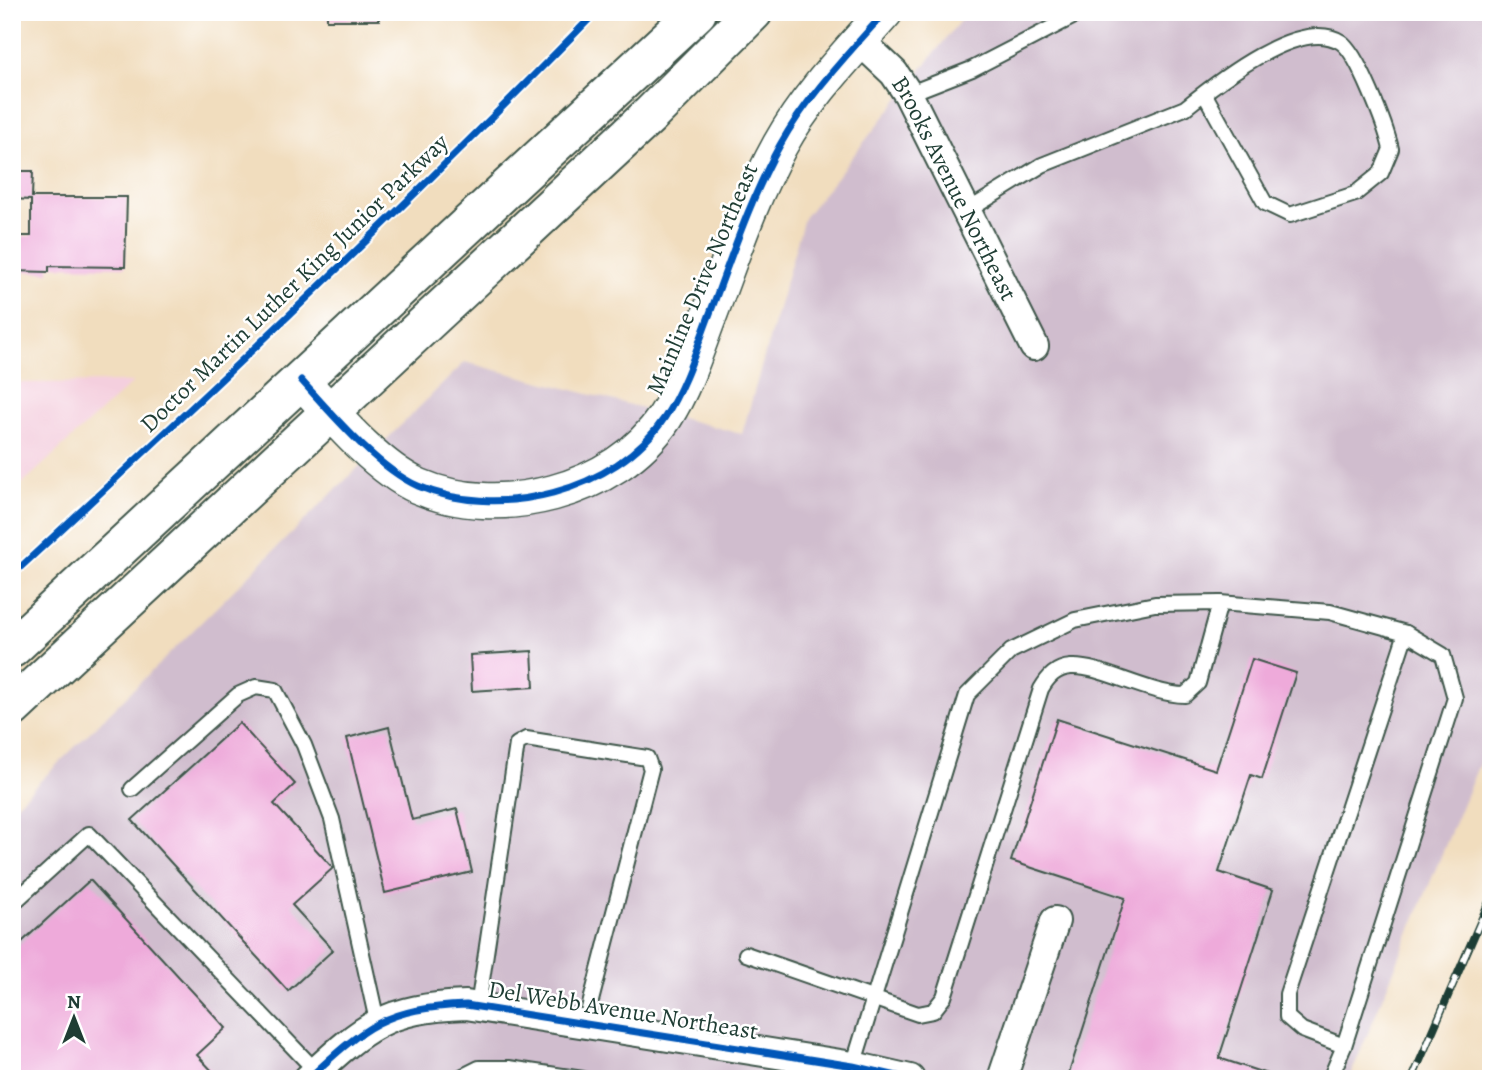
<svg xmlns="http://www.w3.org/2000/svg" width="1503" height="1091" viewBox="0 0 1503 1091" font-family="Alegreya,serif">
<style>
.built{fill:#f4cfde}
.industrial{fill:#d0bdce}
.building{fill:#eeaada}
.lines{fill:none;stroke-linecap:round;stroke-linejoin:round}
.service-casing{stroke:#3e5549;stroke-width:18}
.minor-casing{stroke:#3e5549;stroke-width:32}
.tertiary-casing{stroke:#3e5549;stroke-width:38}
.trunk-casing{stroke:#3e5549;stroke-width:42}
.service{stroke:#fff;stroke-width:14}
.minor{stroke:#fff;stroke-width:28}
.tertiary{stroke:#fff;stroke-width:35}
.trunk{stroke:#fff;stroke-width:38}
.rail-casing{stroke:#1f3d34;stroke-width:8}
.rail{stroke:#fff;stroke-width:5;stroke-dasharray:16;stroke-linecap:butt}
.cycleway-casing{stroke:#fff;stroke-width:11}
.cycleway{stroke:#0057b8;stroke-width:7}
.labels{text-anchor:middle;stroke-width:5;stroke-linejoin:round;paint-order:stroke}
.street-label{font-size:24px;fill:#1f3d34;stroke:#fff}
</style>
<rect width="100%" height="100%" fill="#fff"/>
<filter id="ink" filterUnits="userSpaceOnUse"><feTurbulence type="fractalNoise" baseFrequency=".0143" numOctaves="2"/><feDisplacementMap in="SourceGraphic" scale="14" xChannelSelector="R" yChannelSelector="G"/><feConvolveMatrix kernelMatrix="1 2 1 2 8 2 1 2 1" color-interpolation-filters="sRGB"/></filter>
<filter id="wash" filterUnits="userSpaceOnUse"><feTurbulence type="fractalNoise" baseFrequency=".00686" numOctaves="4" result="noise"/><feDisplacementMap in="SourceGraphic" scale="28" xChannelSelector="R" yChannelSelector="G"/><feGaussianBlur stdDeviation="1.57" result="paint"/><feColorMatrix in="noise" values="0 0 0 0 0 0 0 0 0 0 0 0 0 0 0 0 0 1.4 0 .05"/><feComposite in="paint" operator="in"/></filter>
<g filter="url(#wash)">
<rect width="100%" height="100%" fill="#f1ddbe"/>
<polygon class="built" points="133,382 12,493 12,383"/>
<polygon class="industrial" points="967,12 1491,12 1491,735 1349,1079 12,1079 12,809 465,362 742,434 804,218"/>
<g id="blocks">
<g class="building">
<rect x="327" y="12" width="52" height="8"/>
<polygon points="12,171 33,171 32,197 127,197 125,267 49,266 49,272 12,271 12,236 31,236 31,200 12,199"/>
<polygon points="532,651 534,687 472,691 470,655"/>
<polygon points="1252,659 1296,673 1262,779 1251,775 1219,872 1273,890 1219,1058 1270,1075 1269,1079 1067,1079 1125,898 1011,861 1057,719 1216,770"/>
<polygon points="239,723 295,784 274,804 333,868 292,905 333,950 288,991 132,820"/>
<polygon points="389,727 412,820 457,809 472,872 385,893 347,738"/>
<polygon points="90,880 226,1028 197,1055 216,1075 211,1079 12,1079 12,951"/>
</g>
</g>
</g>
<g filter="url(#ink)">
<use href="#blocks" fill-opacity="0" stroke="#3e5549" stroke-width="2"/>
<g class="lines">
<defs>
<g id="service">
<polyline points="908,94 972,69 1082,12"/>
<path d="M967,211L1042,165L1185,108C1216,83 1300,16 1341,42C1358,53 1386,127 1391,149L1381,173L1355,194L1290,215L1265,203L1204,93"/>
<polyline points="132,789 238,695 256,687 275,690 304,745 332,819 377,1021"/>
<polyline points="12,904 89,834 316,1071"/>
<path d="M746,954L918,1014L933,1011L944,997L1041,689C1048,677 1056,668 1071,667C1100,665 1147,694 1185,695L1198,683L1220,603"/>
<polyline points="478,1007 517,744 526,739 647,758 651,769 585,1024"/>
<polyline points="1344,1046 1302,1030 1287,1017 1287,994 1406,633"/>
<polyline points="853,1066 967,695 1011,651 1075,620 1155,604 1220,603 1330,612 1406,633 1443,655 1455,698 1344,1046 1330,1079"/>
<polyline points="457,1079 479,1068 509,1068 583,1079"/>
</g>
<g id="minor">
<path id="s1" d="M860,41L894,73L908,94L1034,346"/>
<path d="M308,1079C365,1026 386,1008 466,1005L853,1066L910,1079"/>
<polyline points="1002,1079 1055,921"/>
</g>
<path id="tertiary" d="M301,380C332,414 376,467 418,486C498,521 616,492 665,417C685,386 696,350 709,316C731,258 750,199 780,145C807,96 849,53 885,12"/>
<g id="trunk">
<polyline points="12,648 697,12"/>
<polyline points="12,708 650,115 753,12"/>
</g>
</defs>
<use href="#service" class="service-casing"/>
<use href="#minor" class="minor-casing"/>
<use href="#tertiary" class="tertiary-casing"/>
<use href="#trunk" class="trunk-casing"/>
<use href="#service" class="service"/>
<use href="#minor" class="minor"/>
<use href="#tertiary" class="tertiary"/>
<use href="#trunk" class="trunk"/>
<defs>
<polyline id="rail" points="1412,1079 1491,897"/>
</defs>
<use href="#rail" class="rail-casing"/>
<use href="#rail" class="rail"/>
<defs>
<g id="cycleway">
<path d="M301,380C332,414 376,467 418,486C498,521 616,492 665,417C685,386 696,350 709,316C731,258 750,199 780,145C807,96 849,53 885,12"/>
<path d="M12,575C211,391 407,206 596,12"/>
<path d="M308,1079C365,1026 386,1008 466,1005L853,1066L910,1079"/>
</g>
</defs>
<use href="#cycleway" class="cycleway-casing"/>
<use href="#cycleway" class="cycleway"/>
</g>
</g>
<g class="labels">
<g class="street-label">
<text dy="8" stroke="none"><textPath href="#s1" startOffset="177">Brooks Avenue Northeast</textPath></text>
<text transform="translate(702 279) rotate(-67)" y="8">Mainline Drive Northeast</text>
<text transform="translate(294 283) rotate(-44)" y="8">Doctor Martin Luther King Junior Parkway</text>
<text transform="translate(623 1010) rotate(9)" y="8">Del Webb Avenue Northeast</text>
</g>
</g>
<rect width="1503" height="1091" fill="none" stroke="#fff" stroke-width="42"/>
<g transform="translate(74 1018)" stroke="#ffffff" stroke-width="5" paint-order="stroke">
<path d="M0-5L12 26L0 18L-12 26Z" fill="#1f3d34"/>
<text y="-10" font-size="19" font-weight="bold" text-anchor="middle" fill="#1f3d34">N</text>
</g>
</svg>
